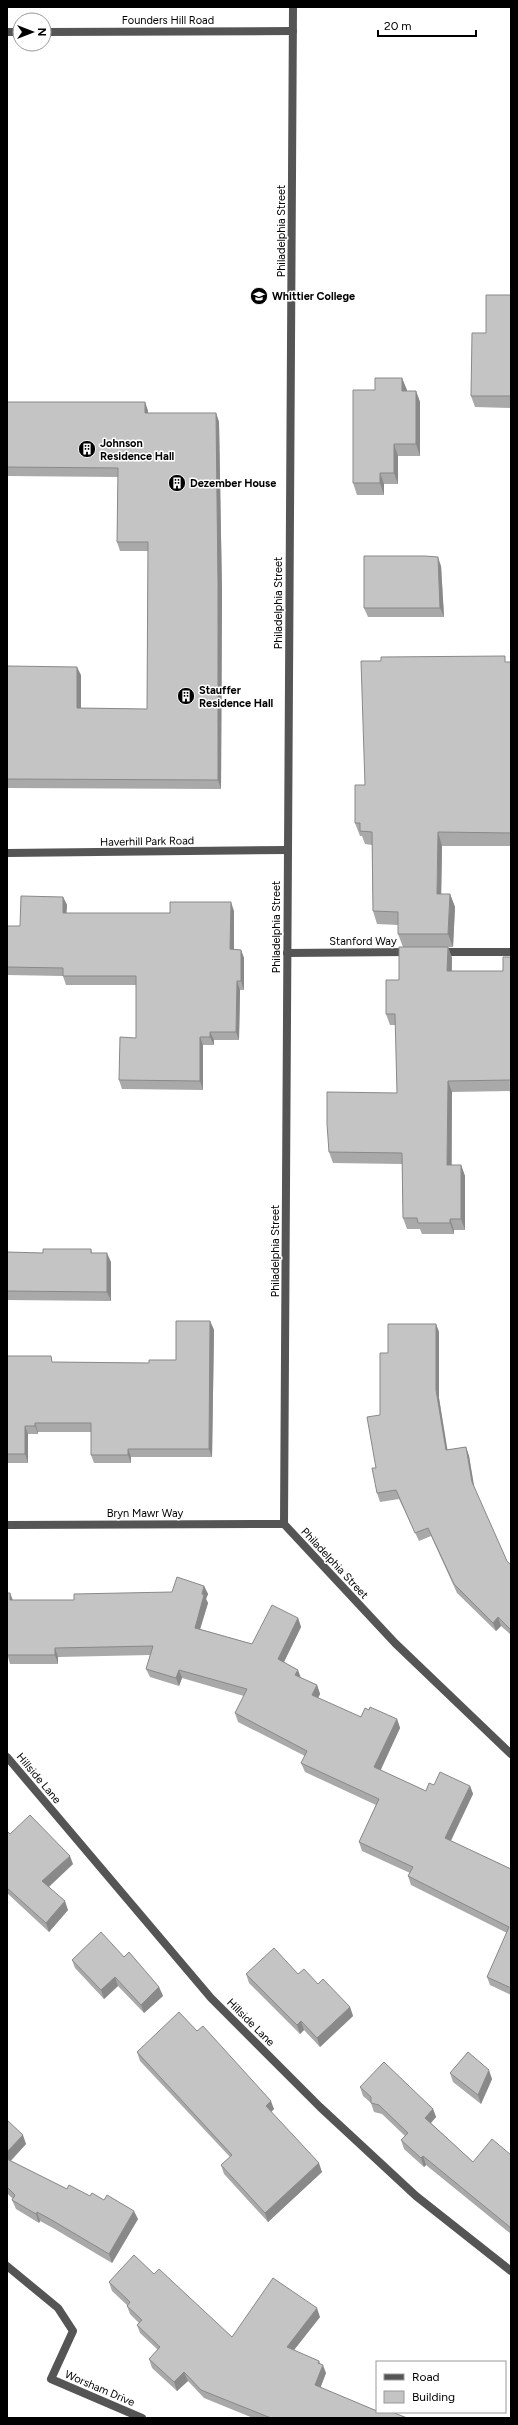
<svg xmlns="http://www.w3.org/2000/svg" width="518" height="2425" viewBox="0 0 518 2425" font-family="Figtree,sans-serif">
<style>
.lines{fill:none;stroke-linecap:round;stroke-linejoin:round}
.minor{stroke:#555;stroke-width:8}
.tertiary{stroke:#555;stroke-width:8}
.wall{fill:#a9a9a9}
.shaded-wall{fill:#898989}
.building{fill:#c4c4c4;stroke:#898989}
.labels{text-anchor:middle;stroke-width:3;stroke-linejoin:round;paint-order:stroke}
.street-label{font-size:11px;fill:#000;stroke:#fff}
.poi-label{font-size:11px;font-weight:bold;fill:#000;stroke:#fff;text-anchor:start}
</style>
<rect width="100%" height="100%" fill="#fff"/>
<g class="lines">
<g class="minor">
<polyline points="7,32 20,32"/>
<polyline points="44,32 293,31"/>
<polyline points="7,853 288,850"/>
<polyline points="440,952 511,952"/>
<polyline points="287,953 408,952"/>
<polyline points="7,1525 284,1524"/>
<polyline points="7,1757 211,1998 320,2107 416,2196 511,2271"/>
<polyline points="7,2266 58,2308 73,2331 51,2379 142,2418"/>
</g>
<polyline class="tertiary" points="293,7 284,1524 395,1643 511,1754"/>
</g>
<g class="wall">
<polygon points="511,295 511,408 475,407 471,396 486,333"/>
<polygon points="402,378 407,391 416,391 420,402 420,456 398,456 398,484 384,484 384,495 357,495 353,483 375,390"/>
<polygon points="7,402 145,402 148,411 148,413 216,413 219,422 222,592 221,789 7,788 7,666 81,675 81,708 147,709 148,551 120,551 117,542 118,477 7,476"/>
<polygon points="441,566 444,617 368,617 364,608"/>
<polygon points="508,662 511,662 511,846 442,846 441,894 450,894 455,907 453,947 403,947 398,934 398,925 377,924 373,911 372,845 365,844 362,836 360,836 355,823 365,785"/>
<polygon points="63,897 67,905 66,913 170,913 234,911 234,949 241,950 244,958 244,990 240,990 239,1040 214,1040 214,1045 203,1045 203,1090 122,1089 119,1080 136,1038 136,985 66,985 63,976 7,975 7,926 20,926"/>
<polygon points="448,947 452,958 452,971 503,971 510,1091 452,1092 452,1165 461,1165 465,1176 465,1230 454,1230 454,1234 422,1234 420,1229 407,1229 403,1218 402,1164 333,1163 329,1152 397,1093 396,1025 390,1025 386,1014 399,980"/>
<polygon points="91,1249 92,1253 111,1262 111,1301 7,1300 7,1252 43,1253"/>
<polygon points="210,1321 214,1330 212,1457 131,1457 131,1463 94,1463 91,1455 91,1432 38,1432 38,1434 28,1434 28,1463 7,1463 7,1356 53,1362 149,1363 176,1360"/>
<polygon points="436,1324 439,1332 439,1398 447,1450 466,1447 469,1456 474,1488 507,1561 511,1565 511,1635 501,1626 496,1631 457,1593 431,1536 419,1541 399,1499 380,1502 377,1493 376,1468 380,1415 388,1353"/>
<polygon points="204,1586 208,1594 206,1599 208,1603 200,1629 252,1644 298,1618 301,1627 284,1662 301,1678 317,1685 320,1694 318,1698 361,1717 369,1710 397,1719 400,1728 380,1770 426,1791 434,1785 470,1786 473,1794 451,1841 511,1869 511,1995 490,1985 487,1977 507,1933 411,1885 408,1876 410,1873 362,1851 359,1842 376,1805 305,1772 301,1763 305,1756 238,1722 235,1713 244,1696 182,1678 179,1686 150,1677 146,1669 150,1655 58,1657 58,1664 10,1664 8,1657 7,1657 7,1593 10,1593 13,1600 74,1600 172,1592"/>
<polygon points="7,1831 10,1834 73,1864 49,1887 68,1910 49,1932 7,1893"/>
<polygon points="124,1957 159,1987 163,1996 144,2013 118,1986 104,1999 75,1968 72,1960"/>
<polygon points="246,1974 298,1974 318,1984 350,2007 353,2016 320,2047 304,2030 300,2034 249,1983"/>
<polygon points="197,2031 274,2109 271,2112 322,2172 268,2222 224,2174 221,2165 230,2157 140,2061 137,2052"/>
<polygon points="450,2073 492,2079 481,2104 453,2082"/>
<polygon points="360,2087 433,2109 436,2117 431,2123 473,2162 511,2155 511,2234 426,2165 424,2167 404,2149 401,2140 405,2136 382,2114 374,2112 371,2103 363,2096"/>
<polygon points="7,2120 26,2144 11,2161 67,2189 90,2196 138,2219 112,2263 53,2228 40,2221 39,2223 16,2209 12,2200 13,2199 7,2193"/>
<polygon points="154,2274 232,2337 320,2317 294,2350 320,2364 326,2373 320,2388 377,2411 407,2418 253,2418 204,2398 188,2381 177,2391 152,2368 149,2359 158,2350 140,2333 137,2325 139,2323 130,2314 127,2306 127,2305 112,2291 109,2282"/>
</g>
<g class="shaded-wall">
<polygon points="402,378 407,390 407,402 402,391"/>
<polygon points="416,391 420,402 420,456 416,444"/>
<polygon points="145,402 148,411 148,422 145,413"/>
<polygon points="216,413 219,422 222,592 221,789 218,780"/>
<polygon points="394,444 398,456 398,484 394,473"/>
<polygon points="380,473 384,484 384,495 380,483"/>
<polygon points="438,557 441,566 444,617 440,608"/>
<polygon points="77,667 81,675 81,717 77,708"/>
<polygon points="438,832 442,846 441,907 437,894"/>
<polygon points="450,894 455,907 453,947 448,934"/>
<polygon points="63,897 67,905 66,921 63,913"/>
<polygon points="231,902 234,911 234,958 230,949"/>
<polygon points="448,947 452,958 451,982 447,971"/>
<polygon points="241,950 244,958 244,990 241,981"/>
<polygon points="237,981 240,990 239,1040 236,1032"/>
<polygon points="210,1032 214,1040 214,1045 210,1037"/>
<polygon points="200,1037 203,1045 203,1090 200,1081"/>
<polygon points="448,1081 452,1092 451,1176 447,1165"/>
<polygon points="461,1165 465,1176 465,1230 461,1219"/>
<polygon points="450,1219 454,1230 454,1234 450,1223"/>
<polygon points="107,1253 111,1262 111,1301 107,1292"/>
<polygon points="210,1321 214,1330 212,1457 209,1449"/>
<polygon points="436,1324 439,1332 439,1398 449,1459 446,1450 436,1390"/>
<polygon points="35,1423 38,1432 38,1434 35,1426"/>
<polygon points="25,1426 28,1434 28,1463 25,1454"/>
<polygon points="466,1447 469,1456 475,1491 472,1482"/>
<polygon points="128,1449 131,1457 131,1463 128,1455"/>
<polygon points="204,1586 208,1594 206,1599 208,1603 198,1636 195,1628"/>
<polygon points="10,1593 13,1602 10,1600"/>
<polygon points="498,1617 501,1626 496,1631 493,1623"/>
<polygon points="298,1618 301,1627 281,1668 278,1659"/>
<polygon points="55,1648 58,1657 58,1664 55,1655"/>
<polygon points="179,1670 182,1678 179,1686 176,1678"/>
<polygon points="298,1670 301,1678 295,1675"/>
<polygon points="317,1685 320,1694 315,1704 312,1695"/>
<polygon points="397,1719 400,1728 378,1776 374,1767"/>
<polygon points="470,1786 473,1794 448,1846 445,1838"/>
<polygon points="70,1856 73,1864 45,1890 42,1881"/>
<polygon points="65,1901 68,1910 49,1932 46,1923"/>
<polygon points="115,1977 118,1986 104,1999 101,1990"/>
<polygon points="159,1987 163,1996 144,2013 141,2005"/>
<polygon points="350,2007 353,2016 320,2047 317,2038"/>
<polygon points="301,2021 304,2030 300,2034 297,2025"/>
<polygon points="489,2070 492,2079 481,2104 478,2095"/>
<polygon points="271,2101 274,2109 269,2114 266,2106"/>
<polygon points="433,2109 436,2117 428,2126 425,2118"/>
<polygon points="23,2135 26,2144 7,2164 7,2152"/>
<polygon points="423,2156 426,2165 424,2167 421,2158"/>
<polygon points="319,2163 322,2172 268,2222 265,2213"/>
<polygon points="134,2211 138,2219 112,2263 109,2254"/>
<polygon points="37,2212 40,2221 39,2223 36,2214"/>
<polygon points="317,2308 320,2317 290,2355 287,2347"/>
<polygon points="319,2361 322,2368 323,2365 326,2373 318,2394 315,2385 318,2363"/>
<polygon points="184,2372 188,2381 177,2391 174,2382"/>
</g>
<g class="building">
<polygon points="486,295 511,295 511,396 471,396 472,333 486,333"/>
<polygon points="375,378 402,378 402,391 416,391 416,444 394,444 394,473 380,473 380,483 353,483 353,390 375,390"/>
<polygon points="7,402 145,402 145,413 216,413 218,583 218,780 7,779 7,666 77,667 77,708 147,709 148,542 117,542 118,468 7,467"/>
<polygon points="364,556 425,556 438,557 440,608 364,608"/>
<polygon points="505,656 505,662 511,662 511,833 438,832 437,894 450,894 448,934 398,934 398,912 373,911 372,832 360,831 360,823 355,823 355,785 365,785 361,661 381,661 381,657"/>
<polygon points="21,896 63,897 63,913 170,913 170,902 231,902 230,949 241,950 241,981 237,981 236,1032 210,1032 210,1037 200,1037 200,1081 119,1080 120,1037 136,1038 136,976 63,976 63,968 7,967 7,926 20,926"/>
<polygon points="399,947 448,947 447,971 503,971 503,957 511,957 511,1109 510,1080 448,1081 447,1165 461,1165 461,1219 450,1219 450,1223 418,1223 417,1218 403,1218 402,1153 329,1152 327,1124 327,1092 397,1093 395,1014 386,1014 386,980 399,980"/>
<polygon points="43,1249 91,1249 91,1253 107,1253 107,1292 7,1291 7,1252 43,1253"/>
<polygon points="176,1321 210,1321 209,1449 128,1449 128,1455 91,1455 91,1423 35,1423 35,1426 25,1426 25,1454 7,1454 7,1356 51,1356 52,1362 149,1363 149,1360 176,1360"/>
<polygon points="388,1324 436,1324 436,1390 446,1450 466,1447 472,1482 507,1561 511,1565 511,1630 498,1617 493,1623 454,1584 428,1528 415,1533 396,1490 377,1493 372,1468 376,1468 367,1417 380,1415 380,1353 388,1353"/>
<polygon points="177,1577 204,1586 202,1594 204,1595 195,1628 252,1644 272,1605 298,1618 278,1659 298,1670 295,1675 317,1685 312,1695 361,1717 365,1708 369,1710 370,1707 397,1719 374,1767 426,1791 429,1783 434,1785 440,1772 470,1786 445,1838 511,1869 511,1988 487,1977 509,1927 408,1876 413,1867 359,1842 379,1799 301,1763 307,1751 235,1713 247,1689 179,1670 176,1678 146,1669 153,1646 55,1648 55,1655 7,1655 7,1593 10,1593 10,1600 74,1600 74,1594 172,1592"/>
<polygon points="30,1815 70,1856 42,1881 65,1901 46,1923 7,1888 7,1831 10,1834"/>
<polygon points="101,1932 124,1957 129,1952 159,1987 141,2005 115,1977 101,1990 72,1960"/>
<polygon points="274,1948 298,1974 304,1969 318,1984 323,1979 350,2007 317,2038 301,2021 297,2025 246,1974"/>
<polygon points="179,2012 197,2031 203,2026 271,2101 266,2106 319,2163 265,2213 221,2165 232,2155 137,2052"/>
<polygon points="468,2052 489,2070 478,2095 450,2073"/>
<polygon points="384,2062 433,2109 425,2118 473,2162 492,2139 511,2155 511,2228 423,2156 421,2158 401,2140 408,2133 379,2105 371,2103 371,2097 360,2087"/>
<polygon points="7,2120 23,2135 7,2152"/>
<polygon points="7,2159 67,2189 69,2185 90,2196 92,2193 104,2200 107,2195 134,2211 109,2254 50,2219 37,2212 36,2214 12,2200 15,2195 7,2187"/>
<polygon points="134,2255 154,2274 159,2269 232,2337 273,2278 317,2308 287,2347 319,2361 318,2363 323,2365 315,2385 377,2411 377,2412 392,2412 407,2418 271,2418 201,2390 184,2372 174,2382 149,2359 160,2347 137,2325 142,2320 127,2306 130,2302 109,2282"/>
</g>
<defs>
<symbol id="university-disc" viewBox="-11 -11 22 22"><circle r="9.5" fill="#000" stroke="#fff"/><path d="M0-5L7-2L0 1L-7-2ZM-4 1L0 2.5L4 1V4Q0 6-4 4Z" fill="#fff"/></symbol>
<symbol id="building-disc" viewBox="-11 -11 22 22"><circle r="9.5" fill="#000" stroke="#fff"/><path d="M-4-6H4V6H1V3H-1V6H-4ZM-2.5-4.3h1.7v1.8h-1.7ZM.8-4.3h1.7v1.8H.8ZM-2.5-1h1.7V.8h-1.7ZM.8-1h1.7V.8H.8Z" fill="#fff"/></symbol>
</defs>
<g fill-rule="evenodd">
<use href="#university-disc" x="249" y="286" width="20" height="20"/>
<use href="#building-disc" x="77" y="439" width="20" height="20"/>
<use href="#building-disc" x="167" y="473" width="20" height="20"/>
<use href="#building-disc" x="176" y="686" width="20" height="20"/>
</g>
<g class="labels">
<g class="street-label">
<text x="168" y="24">Founders Hill Road</text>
<text transform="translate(281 231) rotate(-90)" y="4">Philadelphia Street</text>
<text transform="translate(278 603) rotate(-90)" y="4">Philadelphia Street</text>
<text transform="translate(147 841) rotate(-1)" y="4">Haverhill Park Road</text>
<text transform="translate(276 927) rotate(-90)" y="4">Philadelphia Street</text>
<text x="363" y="945">Stanford Way</text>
<text transform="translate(275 1251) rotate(-90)" y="4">Philadelphia Street</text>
<text x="145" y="1517">Bryn Mawr Way</text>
<text transform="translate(335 1563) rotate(47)" y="4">Philadelphia Street</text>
<text transform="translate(39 1778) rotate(50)" y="4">Hillside Lane</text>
<text transform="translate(251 2022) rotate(45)" y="4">Hillside Lane</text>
<text transform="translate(100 2388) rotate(23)" y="4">Worsham Drive</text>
</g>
<g class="poi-label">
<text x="272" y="300">Whittier College</text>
<text x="100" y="447">Johnson<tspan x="100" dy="13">Residence Hall</tspan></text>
<text x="190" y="487">Dezember House</text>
<text x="199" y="694">Stauffer<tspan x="199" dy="13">Residence Hall</tspan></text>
</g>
</g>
<rect width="518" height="2425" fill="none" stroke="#000000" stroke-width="16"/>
<rect x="376" y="2361" width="130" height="52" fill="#ffffff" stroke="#999999"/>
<rect x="384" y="2374" width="20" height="6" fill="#555555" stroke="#999999"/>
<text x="412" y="2381" font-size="12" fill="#000000">Road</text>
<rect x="384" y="2391" width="20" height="12" fill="#c4c4c4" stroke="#999999"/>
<text x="412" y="2401" font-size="12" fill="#000000">Building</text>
<g transform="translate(32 32) rotate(90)"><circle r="19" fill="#ffffff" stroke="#999999"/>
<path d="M0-3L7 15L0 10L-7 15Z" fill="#000000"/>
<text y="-6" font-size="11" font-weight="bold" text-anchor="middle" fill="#000000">N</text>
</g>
<path d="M378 30v6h98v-6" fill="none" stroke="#000000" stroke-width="2"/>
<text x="384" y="30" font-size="12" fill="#000000" stroke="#ffffff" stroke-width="3" paint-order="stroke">20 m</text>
</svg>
